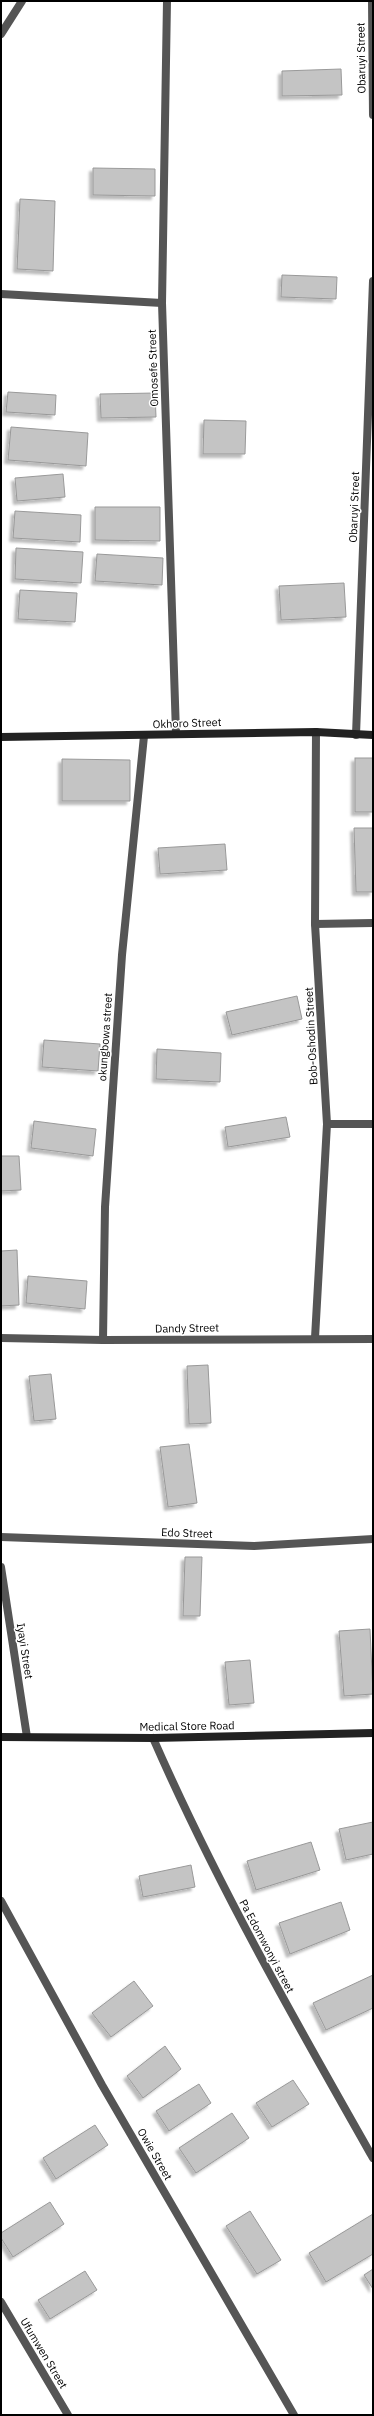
<svg xmlns="http://www.w3.org/2000/svg" width="374" height="2416" viewBox="0 0 374 2416" font-family="'IBM Plex Sans',sans-serif">
<style>
.building{fill:#c4c4c4;stroke:#999;filter:url(#shadow)}
.lines{fill:none;stroke-linecap:round;stroke-linejoin:round}
.street{stroke:#555;stroke-width:8}
.secondary{stroke:#222;stroke-width:8}
.labels{text-anchor:middle;stroke-width:3;stroke-linejoin:round;paint-order:stroke}
.street-label{font-size:11px;fill:#000;stroke:#fff}
</style>
<defs>
<filter id="shadow"><feDropShadow dx="-3.5" dy="3.5" stdDeviation="1" flood-color="#0004"/></filter>
</defs>
<rect width="100%" height="100%" fill="#fff"/>
<g class="building">
<polygon points="341,69 342,95 282,96 282,71"/>
<polygon points="93,168 155,169 155,196 93,195"/>
<polygon points="20,199 55,201 53,271 17,269"/>
<polygon points="282,275 337,277 336,299 281,297"/>
<polygon points="8,392 56,395 55,415 6,412"/>
<polygon points="155,393 156,417 101,418 100,394"/>
<polygon points="204,420 246,421 245,454 203,454"/>
<polygon points="11,427 88,433 86,466 8,460"/>
<polygon points="63,474 65,497 17,501 15,478"/>
<polygon points="95,507 160,507 160,541 95,540"/>
<polygon points="15,511 81,515 80,542 13,538"/>
<polygon points="16,548 83,552 81,583 15,579"/>
<polygon points="97,554 163,558 162,585 95,581"/>
<polygon points="344,583 346,617 281,620 279,586"/>
<polygon points="20,590 77,593 75,622 18,619"/>
<rect x="355" y="758" width="18" height="54"/>
<polygon points="62,759 130,760 130,801 62,801"/>
<polygon points="354,828 373,828 373,892 356,892"/>
<polygon points="225,844 227,870 160,874 158,848"/>
<polygon points="297,996 302,1019 232,1035 226,1012"/>
<polygon points="44,1040 100,1044 98,1071 42,1067"/>
<polygon points="157,1049 221,1053 220,1082 156,1079"/>
<polygon points="286,1117 290,1137 228,1147 225,1127"/>
<polygon points="34,1121 96,1129 93,1156 31,1148"/>
<polygon points="1,1156 19,1156 21,1190 1,1191"/>
<polygon points="17,1250 19,1305 1,1306 1,1251"/>
<polygon points="28,1276 87,1281 85,1309 26,1303"/>
<polygon points="208,1365 211,1423 189,1424 187,1366"/>
<polygon points="51,1374 56,1419 34,1421 29,1376"/>
<polygon points="189,1444 197,1503 168,1507 160,1447"/>
<polygon points="185,1557 202,1557 200,1616 183,1616"/>
<polygon points="370,1629 373,1694 344,1696 339,1631"/>
<polygon points="250,1660 254,1703 229,1705 225,1662"/>
<polygon points="373,1822 373,1854 346,1860 339,1829"/>
<polygon points="311,1842 320,1870 256,1890 247,1861"/>
<polygon points="191,1865 195,1887 143,1897 139,1876"/>
<polygon points="341,1902 350,1930 290,1954 279,1923"/>
<polygon points="373,1975 373,2008 326,2030 313,2003"/>
<polygon points="134,1981 153,2006 111,2037 92,2013"/>
<polygon points="165,2046 181,2069 143,2098 127,2076"/>
<polygon points="293,2080 309,2104 272,2127 256,2103"/>
<polygon points="199,2084 211,2103 169,2131 156,2111"/>
<polygon points="232,2113 249,2138 196,2173 179,2148"/>
<polygon points="95,2125 108,2145 56,2179 43,2158"/>
<polygon points="50,2202 64,2224 13,2257 1,2238 1,2233"/>
<polygon points="250,2211 281,2260 257,2274 226,2226"/>
<polygon points="373,2214 373,2254 326,2282 309,2253"/>
<polygon points="373,2269 373,2289 364,2275"/>
<polygon points="85,2271 97,2290 50,2319 38,2300"/>
</g>
<g class="lines">
<g class="street">
<polyline points="167,1 162,303 176,733"/>
<polyline points="372,1 373,115"/>
<polyline points="1,34 22,1"/>
<polyline points="1,294 162,303"/>
<polyline points="356,735 373,281"/>
<polyline points="315,924 373,923"/>
<polyline points="327,1124 373,1124"/>
<polyline points="1,1338 103,1340 373,1339"/>
<polyline points="315,1338 327,1124 315,924 316,732"/>
<polyline points="103,1340 105,1207 122,955 144,736"/>
<polyline points="1,1537 254,1546 373,1539"/>
<polyline points="1,1567 27,1737"/>
<path d="M153,1738C217,1884 294,2019 373,2158"/>
<polyline points="1,1901 102,2085 294,2415"/>
<polyline points="1,2302 68,2415"/>
</g>
<g class="secondary">
<polyline points="1,737 316,732 373,735"/>
<polyline points="1,1737 153,1738 373,1733"/>
</g>
</g>
<g class="labels">
<g class="street-label">
<text transform="translate(361 58) rotate(-91)" y="4">Obaruyi Street</text>
<text transform="translate(153 368) rotate(-92)" y="4">Omosefe Street</text>
<text transform="translate(354 507) rotate(-88)" y="4">Obaruyi Street</text>
<text transform="translate(187 723) rotate(-2)" y="4">Okhoro Street</text>
<text transform="translate(311 1036) rotate(-93)" y="4">Bob-Oshodin Street</text>
<text transform="translate(105 1037) rotate(-86)" y="4">okungbowa street</text>
<text transform="translate(187 1328) rotate(-1)" y="4">Dandy Street</text>
<text transform="translate(187 1533) rotate(2)" y="4">Edo Street</text>
<text transform="translate(25 1651) rotate(81)" y="4">Iyayi Street</text>
<text transform="translate(187 1726) rotate(-1)" y="4">Medical Store Road</text>
<text transform="translate(267 1946) rotate(62)" y="4">Pa Edomwonyi street</text>
<text transform="translate(155 2154) rotate(60)" y="4">Owie Street</text>
<text transform="translate(44 2353) rotate(59)" y="4">Ufumwen Street</text>
</g>
</g>
<rect width="374" height="2416" fill="none" stroke="#000000" stroke-width="4"/>
</svg>
